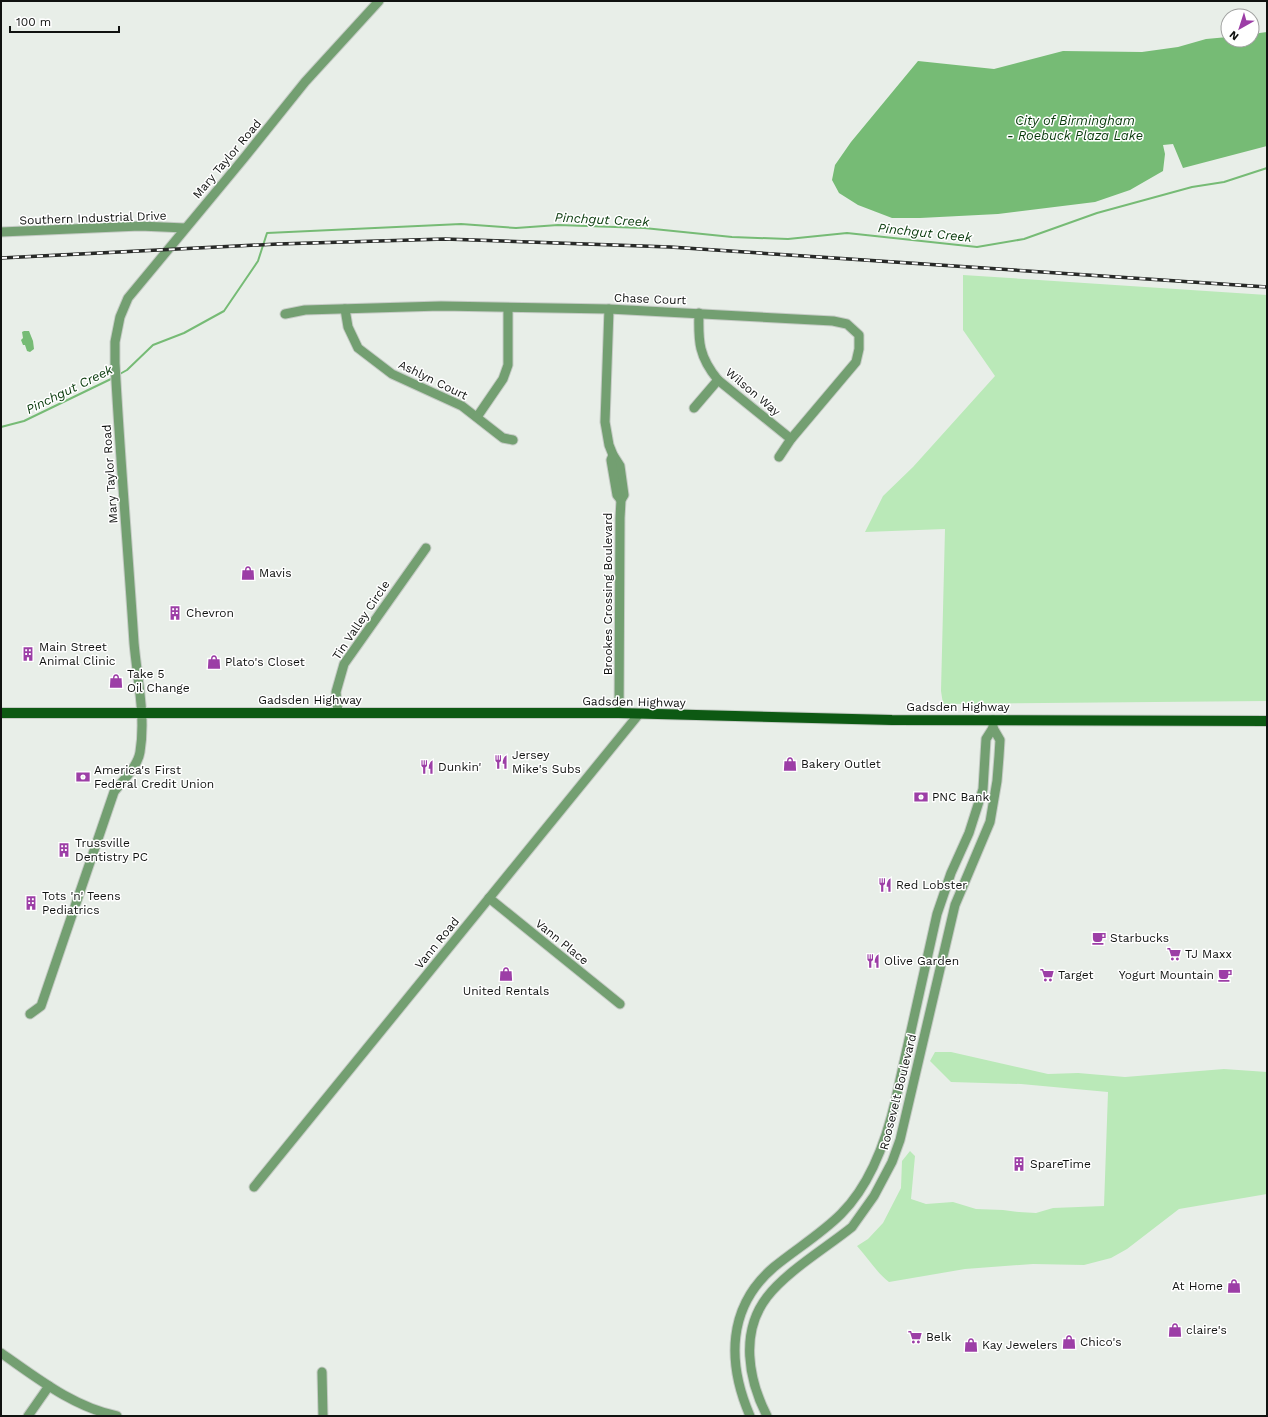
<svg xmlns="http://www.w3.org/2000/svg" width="1268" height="1417" viewBox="0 0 1268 1417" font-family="'Work Sans',sans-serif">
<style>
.green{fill:#bae9b8}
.water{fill:#76bb75}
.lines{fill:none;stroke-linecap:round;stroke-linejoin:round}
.stream{stroke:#76bb75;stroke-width:2}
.minor-casing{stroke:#c5cbc5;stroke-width:11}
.major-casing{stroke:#c5cbc5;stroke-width:12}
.minor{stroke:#739f71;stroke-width:9}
.major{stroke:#0d5913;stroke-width:10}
.rail-casing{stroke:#272927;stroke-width:3.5}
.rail{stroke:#fff;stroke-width:2;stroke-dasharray:6;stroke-linecap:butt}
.labels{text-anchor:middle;stroke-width:3;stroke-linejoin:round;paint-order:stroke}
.street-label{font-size:12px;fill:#101210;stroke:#fff}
.poi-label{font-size:12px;fill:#101210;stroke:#fff;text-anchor:start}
.water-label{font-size:13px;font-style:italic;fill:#083a0b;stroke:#fff}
</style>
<rect width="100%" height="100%" fill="#e8eee8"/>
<g class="green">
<polygon points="963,275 1267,295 1267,701 943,704 941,691 945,529 865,532 883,496 913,467 995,376 963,330"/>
<path d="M935,1052H951L1048,1074L1078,1073L1125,1077L1224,1069L1267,1072V1194L1179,1209L1127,1249L1111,1258L1084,1265L1033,1264L965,1269L889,1282C876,1272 868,1258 857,1246L868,1239L883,1223L901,1188L902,1161L910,1151L915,1156L911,1199L926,1204L953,1202L976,1209L1003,1210L1019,1212L1036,1213L1053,1208L1104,1206L1108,1092L1021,1084L951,1082L930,1061Z"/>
</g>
<g class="water">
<polygon points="1267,32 1267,146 1183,168 1173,144 1163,145 1165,154 1163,171 1130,190 1095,202 998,214 920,218 892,218 858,205 839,193 832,180 835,165 851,142 918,61 994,69 1063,51 1142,52 1178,47 1206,39 1228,37 1228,40 1252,40 1252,34"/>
<polygon points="24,331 29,331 33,341 34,349 30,352 27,351 25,345 23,345 21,340 23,338 22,332"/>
</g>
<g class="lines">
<g class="stream">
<polyline points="118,375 127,370 153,345 184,333 224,311 258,261 267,233 461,224 516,228 558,225 644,228 732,237 788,239 847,233 977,247 1024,239 1097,213 1192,187 1224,182 1267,168"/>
<polyline points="1,427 24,421 113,378"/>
</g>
<defs>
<g id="minor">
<polyline points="1,232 140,226 185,228"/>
<polyline points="345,309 348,327 358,348 392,374 462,406 503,438 513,440"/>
<polyline points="609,309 605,422 609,445 613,455 620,466 624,495 621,500 620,518 619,713"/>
<path d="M699,313C698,342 699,357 718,380L791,439"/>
<polyline points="285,314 305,310 441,306 609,309 833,321 847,324 859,335 859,349 856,362 791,439 779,457"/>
<polyline points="694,408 718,380"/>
<polyline points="477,417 503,379 508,365 508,308"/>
<polyline points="613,455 611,460 617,495 621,500"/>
<polyline points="338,713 336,692 344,664 426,548"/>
<polyline points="489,898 620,1004"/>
<path d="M30,1014L41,1006L114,792C123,780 138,766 140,752C146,716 137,678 134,643C128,550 120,457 115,363V342L120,317L128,298L244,158L305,82L379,1"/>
<polyline points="254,1187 639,714"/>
<path d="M1,1353C37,1378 73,1407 117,1416"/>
<polyline points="322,1372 323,1416"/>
<polyline points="28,1416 49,1386"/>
<path d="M750,1416C727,1363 727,1307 774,1267C796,1249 821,1234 841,1214C871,1184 887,1138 896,1098L937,914L951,873L969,833L983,789L986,739L993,728V720"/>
<path d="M767,1416C748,1379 740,1332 767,1297C787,1271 826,1248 852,1227L874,1196L892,1162L900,1140L955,905L990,822L997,781L999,756L1000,740L993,728"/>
</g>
<polyline id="major" points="1,713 619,713 892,720 1267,721"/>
</defs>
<use href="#minor" class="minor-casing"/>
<use href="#major" class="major-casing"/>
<use href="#minor" class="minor"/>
<use href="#major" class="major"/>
<defs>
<polyline id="rail" points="1,258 278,244 445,239 670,247 1267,287"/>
</defs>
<use href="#rail" class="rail-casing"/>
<use href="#rail" class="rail"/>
</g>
<defs>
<symbol id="shop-bare" viewBox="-9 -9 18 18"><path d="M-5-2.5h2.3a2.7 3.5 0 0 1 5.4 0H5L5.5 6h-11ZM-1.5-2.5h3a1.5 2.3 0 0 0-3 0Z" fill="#9c3ea6" stroke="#fff" stroke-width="2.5" paint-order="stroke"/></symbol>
<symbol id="building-bare" viewBox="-9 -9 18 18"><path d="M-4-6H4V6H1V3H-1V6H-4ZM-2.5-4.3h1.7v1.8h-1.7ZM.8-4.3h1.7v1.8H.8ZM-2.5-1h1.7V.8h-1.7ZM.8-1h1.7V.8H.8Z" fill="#9c3ea6" stroke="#fff" stroke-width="2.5" paint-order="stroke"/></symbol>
<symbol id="restaurant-bare" viewBox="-9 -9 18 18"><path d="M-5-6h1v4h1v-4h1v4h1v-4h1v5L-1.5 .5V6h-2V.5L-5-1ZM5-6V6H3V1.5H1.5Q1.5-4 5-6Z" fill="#9c3ea6" stroke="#fff" stroke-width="2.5" paint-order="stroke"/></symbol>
<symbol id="bank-bare" viewBox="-9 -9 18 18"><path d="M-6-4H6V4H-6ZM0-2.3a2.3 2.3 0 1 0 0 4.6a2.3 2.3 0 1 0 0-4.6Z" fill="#9c3ea6" stroke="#fff" stroke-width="2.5" paint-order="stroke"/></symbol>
<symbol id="cafe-bare" viewBox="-9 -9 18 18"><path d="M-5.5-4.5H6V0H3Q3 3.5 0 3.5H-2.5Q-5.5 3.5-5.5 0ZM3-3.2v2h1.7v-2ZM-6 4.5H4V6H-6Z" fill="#9c3ea6" stroke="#fff" stroke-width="2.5" paint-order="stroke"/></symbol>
<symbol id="supermarket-bare" viewBox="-9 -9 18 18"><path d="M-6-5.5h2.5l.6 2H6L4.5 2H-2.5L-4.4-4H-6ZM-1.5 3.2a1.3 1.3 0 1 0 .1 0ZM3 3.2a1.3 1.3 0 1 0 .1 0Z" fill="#9c3ea6" stroke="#fff" stroke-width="2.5" paint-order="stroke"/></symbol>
</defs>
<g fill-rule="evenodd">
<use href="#shop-bare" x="238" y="563" width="20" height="20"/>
<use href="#building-bare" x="165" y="603" width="20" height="20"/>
<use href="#building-bare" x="18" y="644" width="20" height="20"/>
<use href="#shop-bare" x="204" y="652" width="20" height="20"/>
<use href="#shop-bare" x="106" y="671" width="20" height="20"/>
<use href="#restaurant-bare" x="491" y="752" width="20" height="20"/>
<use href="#shop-bare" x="780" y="754" width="20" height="20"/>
<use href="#restaurant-bare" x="417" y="757" width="20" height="20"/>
<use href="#bank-bare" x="73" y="767" width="20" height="20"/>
<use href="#bank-bare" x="911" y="787" width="20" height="20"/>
<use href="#building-bare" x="54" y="840" width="20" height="20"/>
<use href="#restaurant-bare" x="875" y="875" width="20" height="20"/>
<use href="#building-bare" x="21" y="893" width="20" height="20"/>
<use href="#cafe-bare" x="1089" y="928" width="20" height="20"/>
<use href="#supermarket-bare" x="1164" y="944" width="20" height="20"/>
<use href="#restaurant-bare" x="863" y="951" width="20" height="20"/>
<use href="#shop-bare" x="496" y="964" width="20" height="20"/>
<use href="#supermarket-bare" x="1037" y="965" width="20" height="20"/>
<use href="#cafe-bare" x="1215" y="965" width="20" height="20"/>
<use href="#building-bare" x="1009" y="1154" width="20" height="20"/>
<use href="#shop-bare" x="1224" y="1276" width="20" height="20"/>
<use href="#shop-bare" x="1165" y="1320" width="20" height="20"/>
<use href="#supermarket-bare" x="905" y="1327" width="20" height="20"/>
<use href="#shop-bare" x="1059" y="1332" width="20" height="20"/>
<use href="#shop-bare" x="961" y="1335" width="20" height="20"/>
</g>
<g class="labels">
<g class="street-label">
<text transform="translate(227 159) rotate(-50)" y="4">Mary Taylor Road</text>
<text transform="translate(93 218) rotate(-2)" y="4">Southern Industrial Drive</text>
<text transform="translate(650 299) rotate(2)" y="4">Chase Court</text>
<text transform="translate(433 380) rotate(26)" y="4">Ashlyn Court</text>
<text transform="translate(753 392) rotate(40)" y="4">Wilson Way</text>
<text transform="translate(110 474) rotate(-94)" y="4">Mary Taylor Road</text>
<text transform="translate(608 594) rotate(-90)" y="4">Brookes Crossing Boulevard</text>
<text transform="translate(361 620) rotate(-56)" y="4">Tin Valley Circle</text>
<text x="310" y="704">Gadsden Highway</text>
<text transform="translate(634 702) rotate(1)" y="4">Gadsden Highway</text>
<text x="958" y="711">Gadsden Highway</text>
<text transform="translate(562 942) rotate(39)" y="4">Vann Place</text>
<text transform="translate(437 943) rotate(-51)" y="4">Vann Road</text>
<text transform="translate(898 1092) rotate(-76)" y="4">Roosevelt Boulevard</text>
</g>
<g class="poi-label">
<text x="259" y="577">Mavis</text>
<text x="186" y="617">Chevron</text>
<text x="39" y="651">Main Street<tspan x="39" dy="14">Animal Clinic</tspan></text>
<text x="225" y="666">Plato's Closet</text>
<text x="127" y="678">Take 5<tspan x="127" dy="14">Oil Change</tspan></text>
<text x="512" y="759">Jersey<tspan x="512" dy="14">Mike's Subs</tspan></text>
<text x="801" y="768">Bakery Outlet</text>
<text x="438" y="771">Dunkin'</text>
<text x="94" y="774">America's First<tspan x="94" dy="14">Federal Credit Union</tspan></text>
<text x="932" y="801">PNC Bank</text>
<text x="75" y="847">Trussville<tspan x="75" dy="14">Dentistry PC</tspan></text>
<text x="896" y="889">Red Lobster</text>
<text x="42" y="900">Tots 'n' Teens<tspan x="42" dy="14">Pediatrics</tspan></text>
<text x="1110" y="942">Starbucks</text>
<text x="1185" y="958">TJ Maxx</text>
<text x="884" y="965">Olive Garden</text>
<text x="1058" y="979">Target</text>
<text x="1214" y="979" text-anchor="end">Yogurt Mountain</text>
<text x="506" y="995" text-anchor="middle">United Rentals</text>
<text x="1030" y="1168">SpareTime</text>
<text x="1223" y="1290" text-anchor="end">At Home</text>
<text x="1186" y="1334">claire's</text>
<text x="926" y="1341">Belk</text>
<text x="1080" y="1346">Chico's</text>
<text x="982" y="1349">Kay Jewelers</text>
</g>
<g class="water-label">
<text x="1075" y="125">City of Birmingham<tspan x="1075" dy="15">- Roebuck Plaza Lake</tspan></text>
<text transform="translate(602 219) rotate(3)" y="5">Pinchgut Creek</text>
<text transform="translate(925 232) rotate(6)" y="5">Pinchgut Creek</text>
<text transform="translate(69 389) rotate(-26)" y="5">Pinchgut Creek</text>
</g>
</g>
<rect width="1268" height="1417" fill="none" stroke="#101210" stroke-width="4"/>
<g transform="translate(1240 28) rotate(219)"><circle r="19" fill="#ffffff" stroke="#9fa09f"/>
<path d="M0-3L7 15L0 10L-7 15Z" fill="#9c3ea6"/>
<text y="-6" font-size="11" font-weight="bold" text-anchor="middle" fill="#101210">N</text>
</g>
<path d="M10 26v6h109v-6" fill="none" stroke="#101210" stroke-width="2"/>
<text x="16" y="26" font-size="12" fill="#101210" stroke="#ffffff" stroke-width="3" paint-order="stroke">100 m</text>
</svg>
